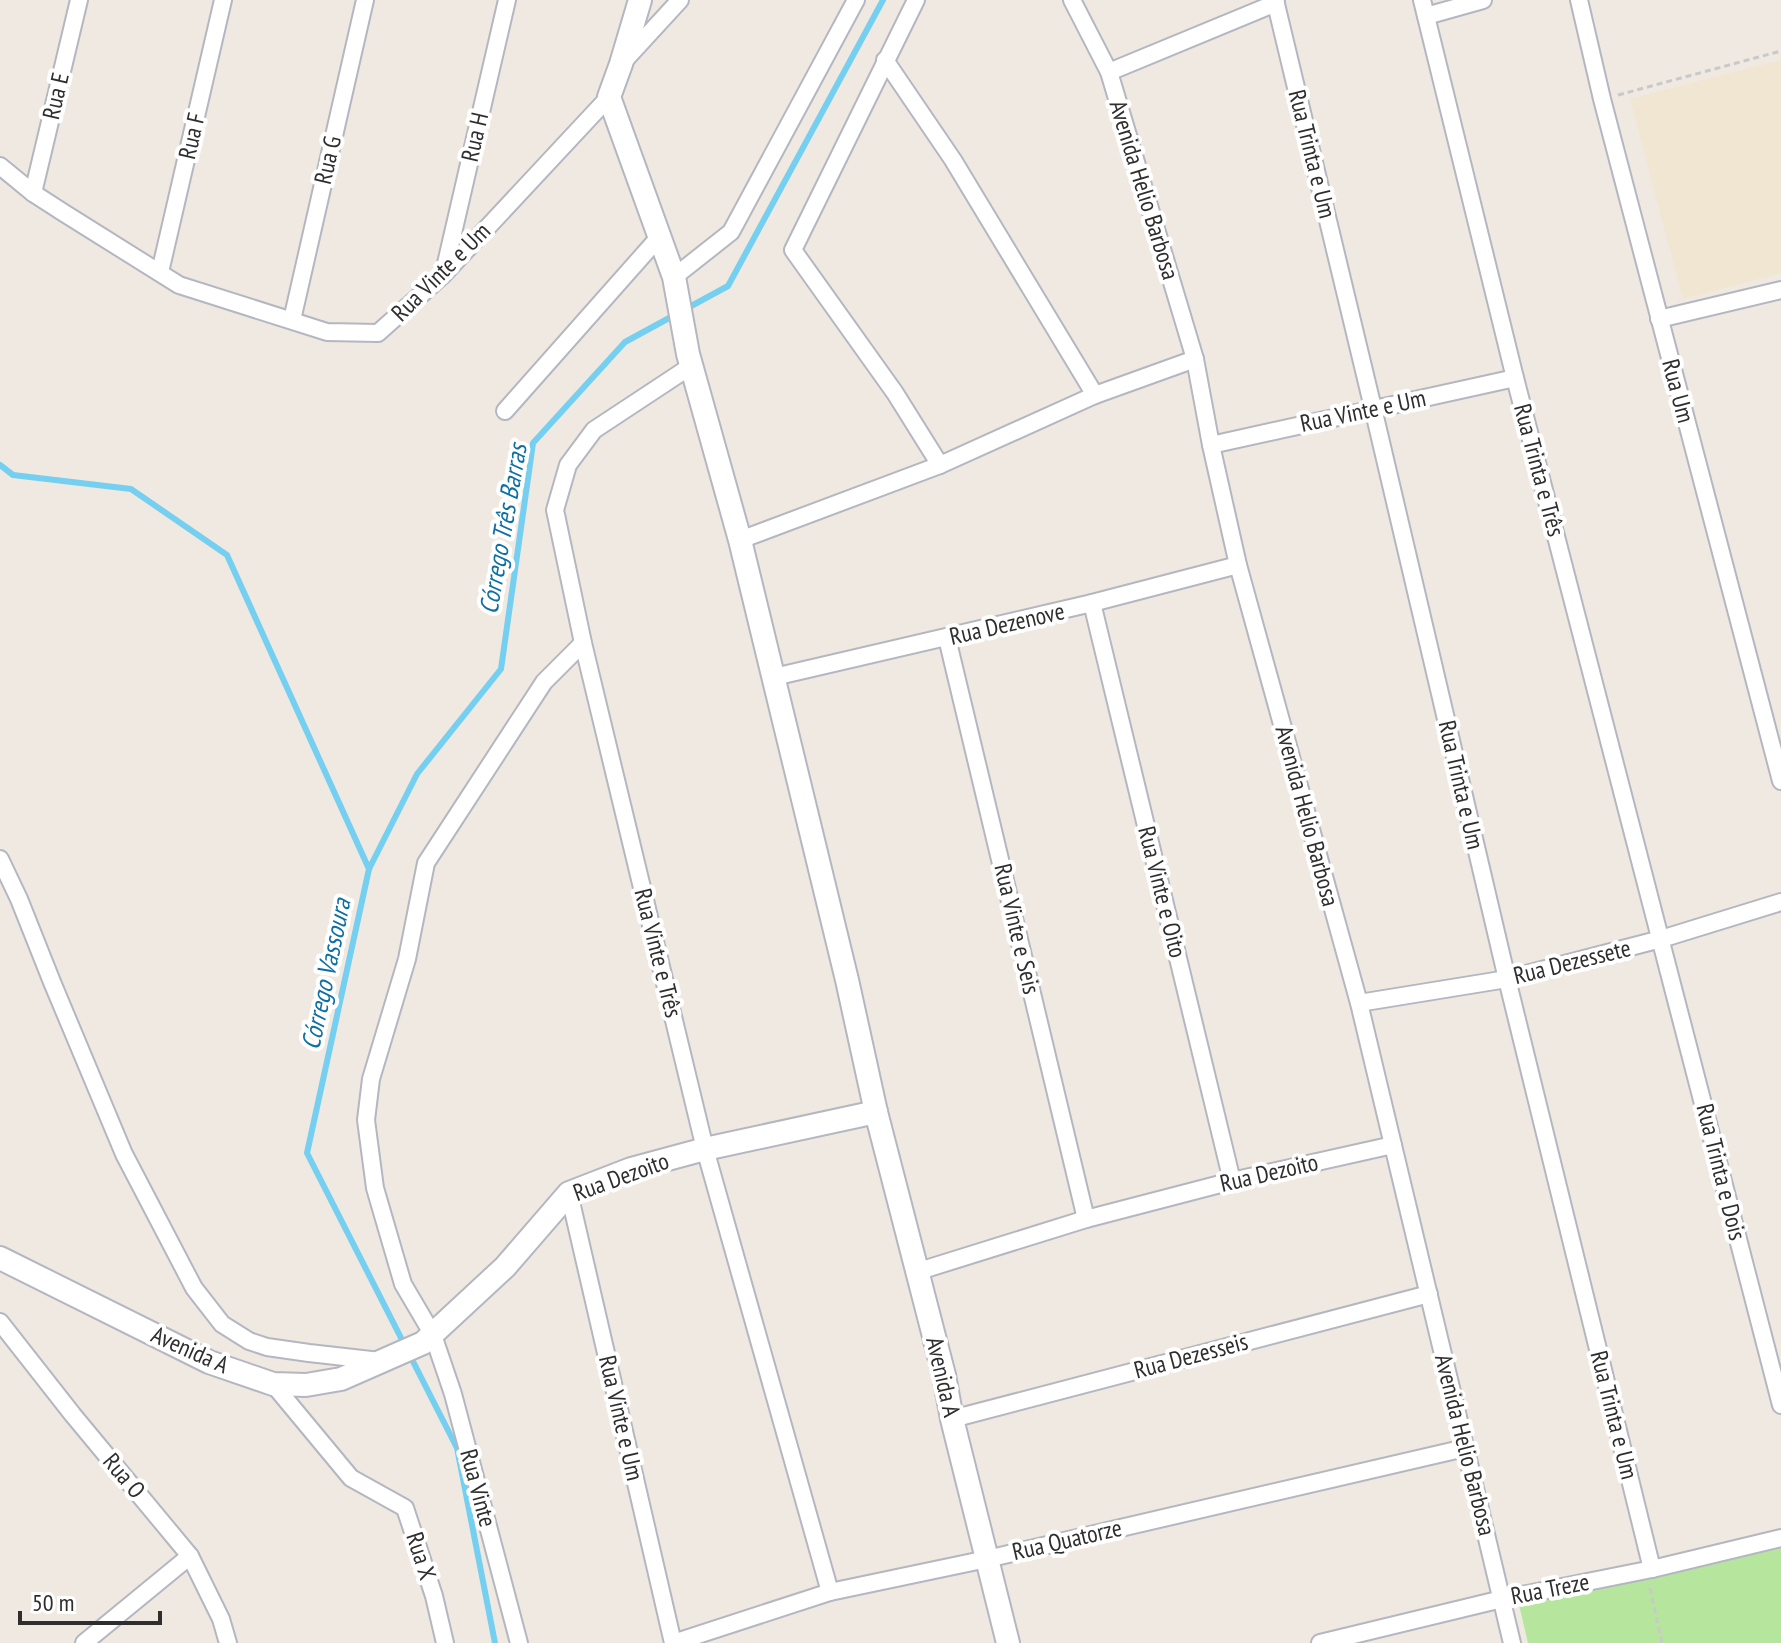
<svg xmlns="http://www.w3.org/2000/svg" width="1781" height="1643" viewBox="0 0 1781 1643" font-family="'PT Sans Narrow',sans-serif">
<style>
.education{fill:#f0e6d1}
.green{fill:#b6e59e}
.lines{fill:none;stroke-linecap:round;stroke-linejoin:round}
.stream{stroke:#75cff0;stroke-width:6}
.street-casing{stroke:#b4b7c1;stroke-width:20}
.secondary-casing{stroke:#b4b7c1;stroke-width:26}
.path{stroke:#c9c9c9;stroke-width:3;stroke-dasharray:6 4;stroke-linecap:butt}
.street{stroke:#fff;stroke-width:16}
.secondary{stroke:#fff;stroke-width:22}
.labels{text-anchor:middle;stroke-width:8;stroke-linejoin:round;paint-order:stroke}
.street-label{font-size:24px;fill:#2e2e2e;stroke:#fff}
.water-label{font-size:26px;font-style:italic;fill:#0d6fa3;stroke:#fff}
</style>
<rect width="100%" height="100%" fill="#efe9e1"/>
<polygon class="education" points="1781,60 1781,273 1683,299 1630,99"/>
<polygon class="green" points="1781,1540 1781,1643 1528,1643 1517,1596"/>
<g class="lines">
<g class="stream">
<polyline points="0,465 13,475 131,489 227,555 369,869"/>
<polyline points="495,1643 457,1448 307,1153 369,869 417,774 501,669 533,443 625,342 728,286 883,0"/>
</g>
<defs>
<g id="street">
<polyline points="916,0 793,250 895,393 940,465"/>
<polyline points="1072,0 1109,72 1195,359 1211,445 1238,565 1359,1003 1512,1643"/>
<polyline points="1275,0 1373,408 1507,979 1652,1569"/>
<polyline points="1422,0 1515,378 1781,1405"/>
<polyline points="1579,0 1602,99 1781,781"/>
<polyline points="1426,16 1483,0"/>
<polyline points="885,60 953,160 1095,395"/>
<polyline points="624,61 680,0"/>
<polyline points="1109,72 1276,3"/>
<polyline points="0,166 33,193 64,213 179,285 327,332 378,333 444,274 609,97"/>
<polyline points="33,193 79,0"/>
<polyline points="160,272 223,0"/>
<polyline points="444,272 507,0"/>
<polyline points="674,277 731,232 856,0"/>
<polyline points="1659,319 1781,290"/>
<polyline points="292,320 365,0"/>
<polyline points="691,366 594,430 568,465 555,510 583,643 705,1149 830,1592"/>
<polyline points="505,411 660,236"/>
<polyline points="1211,445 1515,378"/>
<polyline points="740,540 940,465 1095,395 1195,359"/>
<polyline points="1092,603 1232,1181"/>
<polyline points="947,638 1086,1219"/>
<polyline points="774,677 1092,603 1238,565"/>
<polyline points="0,859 19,899 52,982 124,1154 194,1288 222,1324 249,1341 267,1347 309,1353 380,1361"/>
<polyline points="1359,1003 1507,979 1661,939 1781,902"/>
<polyline points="569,1193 673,1643"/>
<polyline points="916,1272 1086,1219 1232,1181 1393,1145"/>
<polyline points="0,1322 73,1415 190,1556 221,1619 228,1643"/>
<polyline points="273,1384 351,1478 405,1508 434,1596 445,1643"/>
<polyline points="952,1419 1429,1294"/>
<polyline points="84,1643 190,1556"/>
<polyline points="519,1643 453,1394 433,1335 403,1284 375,1188 366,1120 371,1079 407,959 426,863 544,682 583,643"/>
<polyline points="673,1643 830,1592 987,1559 1465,1448"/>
<polyline points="1320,1643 1502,1599 1652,1569 1781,1538"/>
</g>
<g id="secondary">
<polyline points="640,0 621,64 609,97 674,277 688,354 740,540 847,980 876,1112 944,1375 952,1419 1008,1643"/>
<polyline points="0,1258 209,1362 273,1384 306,1385 341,1379 423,1343 505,1267 569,1193 631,1169 705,1149 876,1112"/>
</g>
</defs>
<use href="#street" class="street-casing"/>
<use href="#secondary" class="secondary-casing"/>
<g class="path">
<polyline points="1618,95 1781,51"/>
<polyline points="1650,1588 1662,1643"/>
</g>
<use href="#street" class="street"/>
<use href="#secondary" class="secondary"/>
</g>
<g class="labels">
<g class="street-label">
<text transform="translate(56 96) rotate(-77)" y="8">Rua E</text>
<text transform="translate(192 136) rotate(-77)" y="8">Rua F</text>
<text transform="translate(475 137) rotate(-77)" y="8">Rua H</text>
<text transform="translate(1312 154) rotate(76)" y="8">Rua Trinta e Um</text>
<text transform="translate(328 160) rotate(-77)" y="8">Rua G</text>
<text transform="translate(1144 190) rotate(73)" y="8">Avenida Helio Barbosa</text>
<text transform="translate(441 272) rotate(-45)" y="8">Rua Vinte e Um</text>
<text transform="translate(1678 391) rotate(75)" y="8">Rua Um</text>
<text transform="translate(1363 411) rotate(-12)" y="8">Rua Vinte e Um</text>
<text transform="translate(1539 470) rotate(75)" y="8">Rua Trinta e Três</text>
<text transform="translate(1007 624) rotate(-13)" y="8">Rua Dezenove</text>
<text transform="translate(1461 785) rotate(77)" y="8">Rua Trinta e Um</text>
<text transform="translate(1307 816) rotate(75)" y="8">Avenida Helio Barbosa</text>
<text transform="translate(1162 892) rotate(76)" y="8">Rua Vinte e Oito</text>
<text transform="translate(1017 929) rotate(77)" y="8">Rua Vinte e Seis</text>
<text transform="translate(658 953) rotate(76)" y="8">Rua Vinte e Três</text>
<text transform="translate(1572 962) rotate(-14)" y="8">Rua Dezessete</text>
<text transform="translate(1721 1172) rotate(76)" y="8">Rua Trinta e Dois</text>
<text transform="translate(1269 1173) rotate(-13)" y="8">Rua Dezoito</text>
<text transform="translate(621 1177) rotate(-20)" y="8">Rua Dezoito</text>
<text transform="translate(190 1350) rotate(24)" y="8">Avenida A</text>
<text transform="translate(1191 1356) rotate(-15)" y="8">Rua Dezesseis</text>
<text transform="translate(943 1377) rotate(77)" y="8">Avenida A</text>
<text transform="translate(1614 1415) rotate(76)" y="8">Rua Trinta e Um</text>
<text transform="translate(621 1418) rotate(77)" y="8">Rua Vinte e Um</text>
<text transform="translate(1465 1445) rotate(76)" y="8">Avenida Helio Barbosa</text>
<text transform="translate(124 1476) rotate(50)" y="8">Rua O</text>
<text transform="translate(478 1488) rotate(75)" y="8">Rua Vinte</text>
<text transform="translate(1067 1540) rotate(-13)" y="8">Rua Quatorze</text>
<text transform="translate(421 1556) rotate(72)" y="8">Rua X</text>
<text transform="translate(1550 1589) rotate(-11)" y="8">Rua Treze</text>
</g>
<g class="water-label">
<text transform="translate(503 529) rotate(-80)" y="9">Córrego Três Barras</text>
<text transform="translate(326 974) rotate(-78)" y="9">Córrego Vassoura</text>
</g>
</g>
<path d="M20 1611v12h140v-12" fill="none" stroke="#2e2e2e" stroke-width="4"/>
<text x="32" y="1611" font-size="24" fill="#2e2e2e" stroke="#ffffff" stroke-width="6" paint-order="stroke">50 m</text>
</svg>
